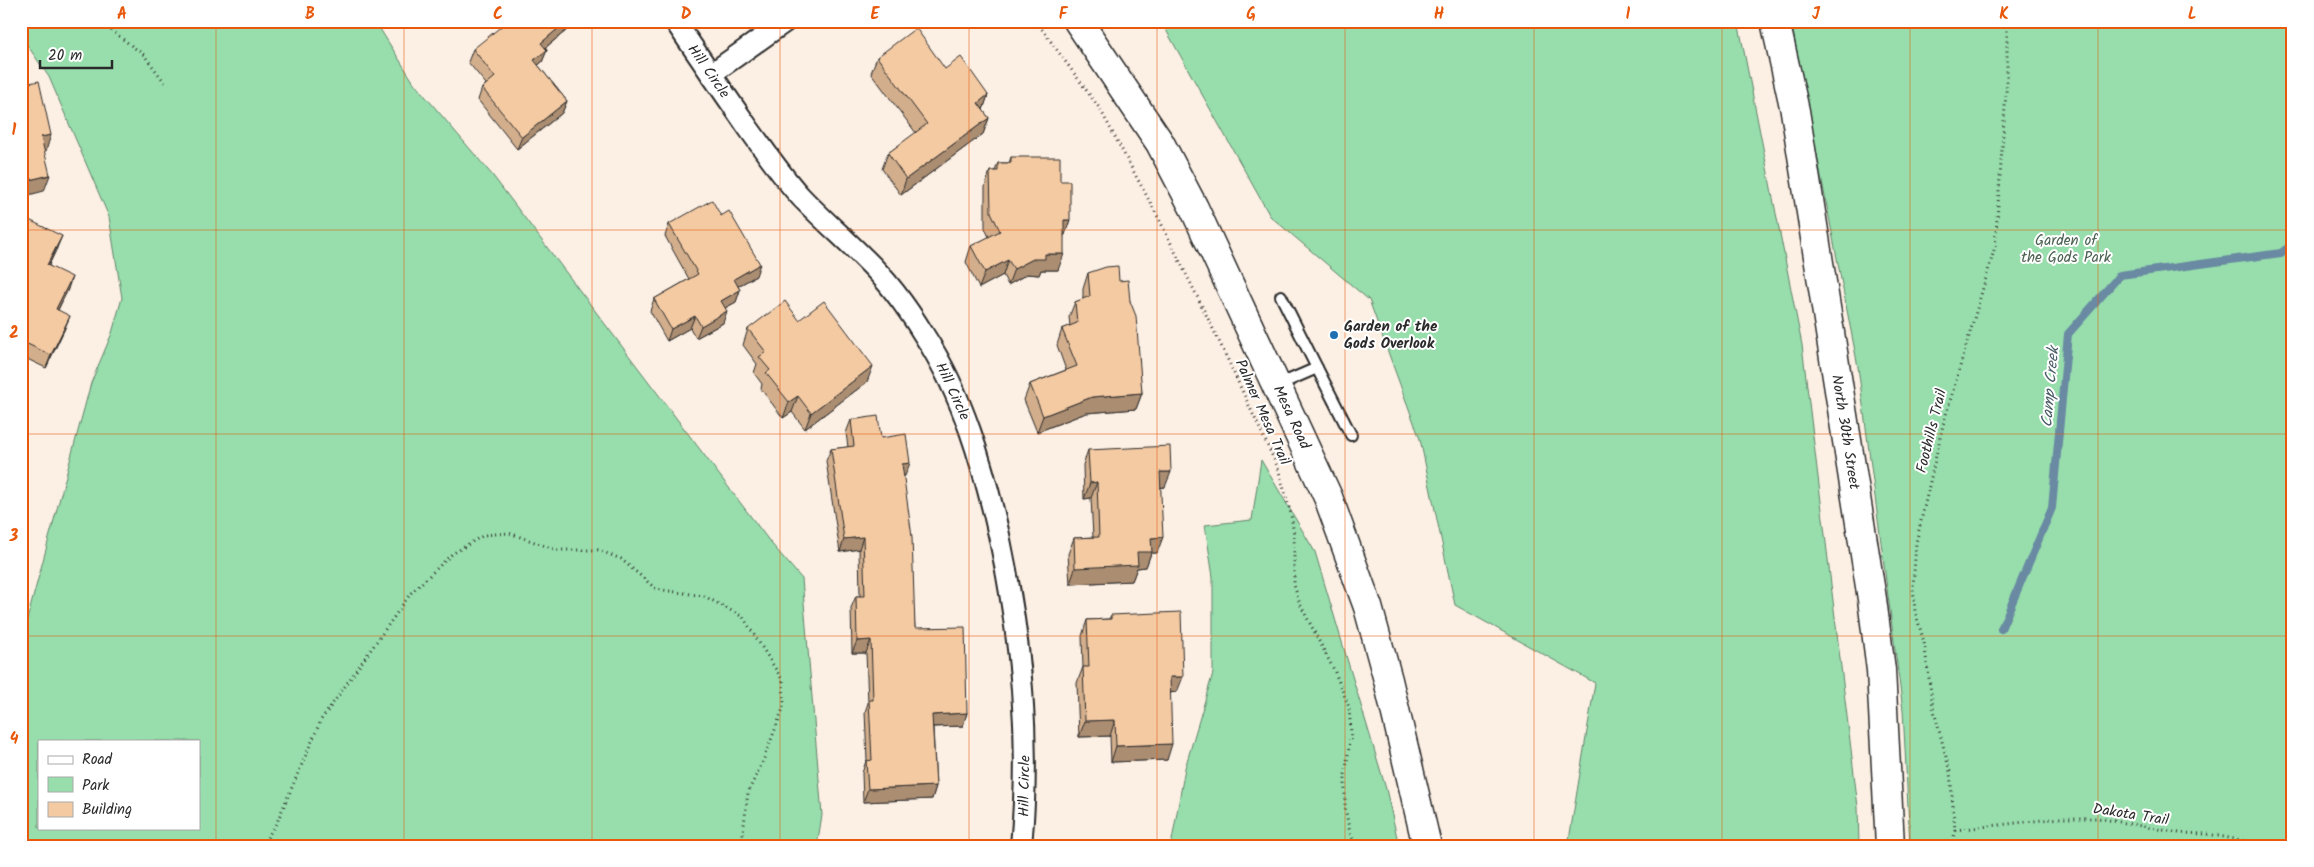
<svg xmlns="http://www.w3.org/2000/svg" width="2314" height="867" viewBox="0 0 2314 867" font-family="Kalam,sans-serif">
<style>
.green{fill:#97deac;stroke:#61846c;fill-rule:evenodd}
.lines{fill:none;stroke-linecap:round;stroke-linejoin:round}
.stream{stroke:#698aa2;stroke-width:8}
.service-casing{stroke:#2b2b2b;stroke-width:14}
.minor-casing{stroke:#2b2b2b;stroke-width:24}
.secondary-casing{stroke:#2b2b2b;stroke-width:31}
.path{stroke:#2b2b2b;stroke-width:3;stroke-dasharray:1 4;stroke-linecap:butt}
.service{stroke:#fff;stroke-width:10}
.minor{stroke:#fff;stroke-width:20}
.secondary{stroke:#fff;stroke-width:28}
.wall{fill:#d2ae8c;stroke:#2b2b2b}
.shaded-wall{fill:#ab8d72;stroke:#2b2b2b}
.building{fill:#f4caa3;stroke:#2b2b2b}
.grid{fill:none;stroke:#e8590c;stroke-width:1;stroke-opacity:0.55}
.poi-dot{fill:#1f6fb2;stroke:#fff;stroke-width:2}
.labels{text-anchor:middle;stroke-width:4;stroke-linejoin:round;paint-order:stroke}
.street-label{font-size:15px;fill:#2b2b2b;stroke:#fff}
.park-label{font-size:15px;fill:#4b6152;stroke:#fff}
.poi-label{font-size:15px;font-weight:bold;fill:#2b2b2b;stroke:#fff;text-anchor:start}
.water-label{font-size:16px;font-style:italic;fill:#4a5b66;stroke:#fff}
.neatline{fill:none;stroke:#e8590c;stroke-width:2}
.grid-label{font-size:16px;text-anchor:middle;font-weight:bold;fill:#e8590c}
</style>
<rect width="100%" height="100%" fill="#fcefe3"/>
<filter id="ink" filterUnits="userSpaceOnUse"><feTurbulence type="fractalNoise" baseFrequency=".02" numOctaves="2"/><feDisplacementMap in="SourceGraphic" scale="10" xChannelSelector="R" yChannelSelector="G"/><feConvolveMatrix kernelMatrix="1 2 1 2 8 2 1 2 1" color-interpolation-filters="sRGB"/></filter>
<g filter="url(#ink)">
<g class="green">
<path d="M21,21H375L414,83L493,176L770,542L802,579L822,815L817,846H21V642L91,383L112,333L122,298L109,217L49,77L21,36ZM39,741H199V828H39Z"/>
<polygon points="1161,21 1738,21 1802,345 1858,807 1859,846 1568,846 1595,683 1455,605 1420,439 1369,300 1270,216"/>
<polygon points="1791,21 2293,21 2293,846 1910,846 1903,710 1858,367"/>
<polygon points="1261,460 1315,552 1386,789 1399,846 1171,846 1185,768 1213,673 1213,577 1205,525 1252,520"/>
</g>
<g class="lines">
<polyline class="stream" points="2001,629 2052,508 2068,334 2120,275 2281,253 2293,244"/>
<defs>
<g id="service">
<polyline points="1281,296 1317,368"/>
<polyline points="1278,385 1317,368 1351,435"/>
</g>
<g id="minor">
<path d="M675,21C699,57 724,93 749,129C765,151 781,175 800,196C820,217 843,237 864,258C887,280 907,307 924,335C963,395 983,465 999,535C1021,639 1031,739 1021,846"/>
<polyline points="711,74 786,21"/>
</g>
<g id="secondary">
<polyline points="1078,21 1160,143 1194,208 1328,497 1368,607 1388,680 1427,846"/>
<polyline points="1775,21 1795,111 1872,599 1881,670 1890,846"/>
</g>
</defs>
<use href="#service" class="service-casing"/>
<use href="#minor" class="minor-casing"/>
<use href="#secondary" class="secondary-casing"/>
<g class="path">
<polyline points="99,21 144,55 166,84"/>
<polyline points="1036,21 1100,109 1159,219 1220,343 1278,468 1291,514 1294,536 1294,585 1300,604 1334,670 1349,707 1351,733 1345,775 1345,807 1350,833 1356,846"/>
<polyline points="1955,830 2060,818 2098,818 2179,833 2207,834 2273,846"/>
<polyline points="262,846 277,822 321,720 411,593 452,554 484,535 509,533 557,550 598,550 621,559 656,589 704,596 743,617 783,681 784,706 763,761 748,792 743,833 744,846"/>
<polyline points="1953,846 1955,830 1950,772 1933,707 1924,642 1915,611 1913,587 1916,543 1943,425 1995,247 2007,79 2007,21"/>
</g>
<use href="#service" class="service"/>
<use href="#minor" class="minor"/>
<use href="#secondary" class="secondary"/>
</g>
<g class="wall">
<polygon points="572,26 545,48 547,50 542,62 538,65 567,101 562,113 517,149 478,100 482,88 486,84 468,62 473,49"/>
<polygon points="877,57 945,69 988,95 983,110 989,118 983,134 901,195 882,169 888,153 916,133 871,73"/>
<polygon points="1011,157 1060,181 1065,235 1064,235 1058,270 1041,270 1039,275 1027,274 1008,285 1003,275 979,288 966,262 971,246 989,237 985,228 985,187 990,171 995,171 998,163 1009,163"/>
<polygon points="669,224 756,276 738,286 740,290 736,302 725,308 723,323 696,338 690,328 667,341 650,311 654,299 689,279 665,236"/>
<polygon points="21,225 57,248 49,265 68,289 58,310 65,328 46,368 21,356"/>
<polygon points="1088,273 1119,281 1130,301 1142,393 1136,409 1086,413 1037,432 1024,400 1030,384 1066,370 1057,345 1062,329 1070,326 1069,317 1075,302 1083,299 1083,289"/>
<polygon points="799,320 867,382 805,429 792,412 783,418 761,389 762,384 754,373 757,364 743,345 748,329"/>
<polygon points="851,420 881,438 905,476 903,476 915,628 967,713 963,726 933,727 936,786 932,799 863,802 862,773 866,761 867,760 865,712 868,703 866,653 852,653 851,608 856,596 860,596 859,549 840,552 826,461 831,449 848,447 846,433"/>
<polygon points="1088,450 1165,487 1160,488 1157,553 1151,553 1146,567 1137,568 1132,581 1070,584 1068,554 1074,538 1093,537 1091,498 1084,499 1083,465"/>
<polygon points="1111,615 1177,692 1170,693 1167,760 1111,762 1110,736 1079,737 1077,683 1083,667 1082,636 1087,620 1109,619"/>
</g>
<g class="shaded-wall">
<polygon points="567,21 574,21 572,26 536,55 541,43"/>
<polygon points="547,50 542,62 529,72 534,60"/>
<polygon points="988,95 983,110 978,103"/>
<polygon points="567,101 562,113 517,149 522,137"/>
<polygon points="989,118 983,134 901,195 906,179"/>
<polygon points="51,135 46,151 35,153 41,137"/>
<polygon points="50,175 44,191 21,197 21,182"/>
<polygon points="1064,220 1070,220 1065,235 1058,235"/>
<polygon points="62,236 57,248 43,277 47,265"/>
<polygon points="1045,254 1064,254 1058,270 1041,270 1039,275 1027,274 1008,285 1014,269 1033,259"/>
<polygon points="1008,260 1003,275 979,288 985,272"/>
<polygon points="760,264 756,276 729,291 734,279"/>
<polygon points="72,277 68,289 52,322 56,309"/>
<polygon points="740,290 736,302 716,313 721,301"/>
<polygon points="727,311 723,323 696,338 701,326"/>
<polygon points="70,316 65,328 46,368 51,355"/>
<polygon points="695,316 690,328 667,341 671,329"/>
<polygon points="873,366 867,382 805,429 811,413"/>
<polygon points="1142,393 1136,409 1086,413 1037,432 1043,416 1092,397"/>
<polygon points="798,396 792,412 783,418 789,402"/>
<polygon points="910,463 905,476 897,477 902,464"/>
<polygon points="1160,472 1171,472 1165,487 1154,488"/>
<polygon points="1097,482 1091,498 1084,499 1090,483"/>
<polygon points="863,537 859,549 840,552 844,539"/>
<polygon points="1163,537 1157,553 1151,553 1146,567 1137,568 1132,581 1070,584 1075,568 1137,552 1151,538"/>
<polygon points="871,640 866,653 852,653 857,641"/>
<polygon points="1170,677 1183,677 1177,692 1164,693"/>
<polygon points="967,713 963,726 928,727 932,715"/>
<polygon points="1115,720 1110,736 1079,737 1085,721"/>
<polygon points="1172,744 1167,760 1111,762 1116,746"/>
<polygon points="936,786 932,799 863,802 868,789"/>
</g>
<g class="building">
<polygon points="508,21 567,21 541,43 547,50 534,60 567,101 522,137 482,88 495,77 473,49"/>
<polygon points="916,28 945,69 961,57 988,95 978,103 989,118 906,179 888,153 927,124 877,57"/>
<polygon points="39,81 51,135 41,137 50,175 21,182 21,84 21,85"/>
<polygon points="1011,157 1060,157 1060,181 1070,181 1070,220 1064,220 1064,254 1045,254 1045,259 1033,259 1014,269 1008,260 985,272 971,246 1000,231 991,212 990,171 998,171 998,163 1011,163"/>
<polygon points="712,200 721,216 729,211 760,264 734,279 740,290 721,301 727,311 701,326 695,316 671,329 654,299 698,274 669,224"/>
<polygon points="25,218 62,236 47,265 72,277 56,309 70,316 51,355 21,341 21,225"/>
<polygon points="1118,266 1119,281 1128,280 1130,301 1136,316 1142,393 1092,397 1043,416 1030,384 1077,366 1062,329 1077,323 1075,302 1090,296 1088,273 1106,267"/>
<polygon points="785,301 799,320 824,301 873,366 811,413 798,396 789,402 766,373 770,370 759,357 766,352 748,329"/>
<polygon points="878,416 881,438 906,434 910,463 902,464 912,537 915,628 965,627 967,713 932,715 936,786 868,789 866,761 872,760 869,700 873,700 871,640 857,641 856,596 865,596 863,537 844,539 831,449 854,446 851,420"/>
<polygon points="1170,446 1171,472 1160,472 1163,537 1151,538 1152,552 1137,552 1138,565 1075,568 1074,538 1099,537 1097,482 1090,483 1088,450"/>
<polygon points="1181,612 1183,677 1170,677 1172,744 1116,746 1115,720 1085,721 1083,667 1089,667 1087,620 1111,619 1111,615"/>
</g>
</g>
<path class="grid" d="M216,21V846M404,21V846M592,21V846M780,21V846M969,21V846M1157,21V846M1345,21V846M1534,21V846M1722,21V846M1910,21V846M2098,21V846M21,230H2293M21,434H2293M21,636H2293"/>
<circle class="poi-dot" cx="1334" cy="335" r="5"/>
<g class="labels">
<g class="street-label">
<text transform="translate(709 71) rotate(55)" y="5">Hill Circle</text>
<text transform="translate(953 391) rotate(65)" y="5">Hill Circle</text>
<text transform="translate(1263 412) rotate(66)" y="5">Palmer Mesa Trail</text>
<text transform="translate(1292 417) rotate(65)" y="5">Mesa Road</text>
<text transform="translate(1931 431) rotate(-76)" y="5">Foothills Trail</text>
<text transform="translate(1846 432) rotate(81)" y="5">North 30th Street</text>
<text transform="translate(1024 786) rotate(-89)" y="5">Hill Circle</text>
<text transform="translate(2131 814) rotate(9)" y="5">Dakota Trail</text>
</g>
<g class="park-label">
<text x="2066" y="245">Garden of<tspan x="2066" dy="17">the Gods Park</tspan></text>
</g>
<g class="poi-label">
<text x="1344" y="331">Garden of the<tspan x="1344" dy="17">Gods Overlook</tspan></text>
</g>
<g class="water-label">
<text transform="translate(2049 387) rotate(-85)" y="6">Camp Creek</text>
</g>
</g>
<rect width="2314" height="867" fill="none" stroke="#fff" stroke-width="55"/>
<rect x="38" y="740" width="162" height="90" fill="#ffffff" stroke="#aaaaaa"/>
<rect x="48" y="756" width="25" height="8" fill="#ffffff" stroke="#aaaaaa"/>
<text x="82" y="764" font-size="15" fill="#2b2b2b">Road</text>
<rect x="48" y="777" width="25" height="15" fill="#97deac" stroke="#aaaaaa"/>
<text x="82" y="790" font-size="15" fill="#2b2b2b">Park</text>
<rect x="48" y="802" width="25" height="15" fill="#f4caa3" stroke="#aaaaaa"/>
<text x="82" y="814" font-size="15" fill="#2b2b2b">Building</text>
<path d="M40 60v8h72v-8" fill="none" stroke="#2b2b2b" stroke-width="2.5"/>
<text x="48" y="60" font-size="15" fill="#2b2b2b" stroke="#ffffff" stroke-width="4" paint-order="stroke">20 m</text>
<rect x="28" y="28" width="2258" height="812" class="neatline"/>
<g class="grid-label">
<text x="122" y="19">A</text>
<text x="310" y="19">B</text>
<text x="498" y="19">C</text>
<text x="686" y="19">D</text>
<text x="875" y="19">E</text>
<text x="1063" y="19">F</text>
<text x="1251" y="19">G</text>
<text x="1439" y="19">H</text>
<text x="1628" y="19">I</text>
<text x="1816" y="19">J</text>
<text x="2004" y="19">K</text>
<text x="2192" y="19">L</text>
<text x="14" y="135">1</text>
<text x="14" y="338">2</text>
<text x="14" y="541">3</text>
<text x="14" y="744">4</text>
</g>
</svg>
